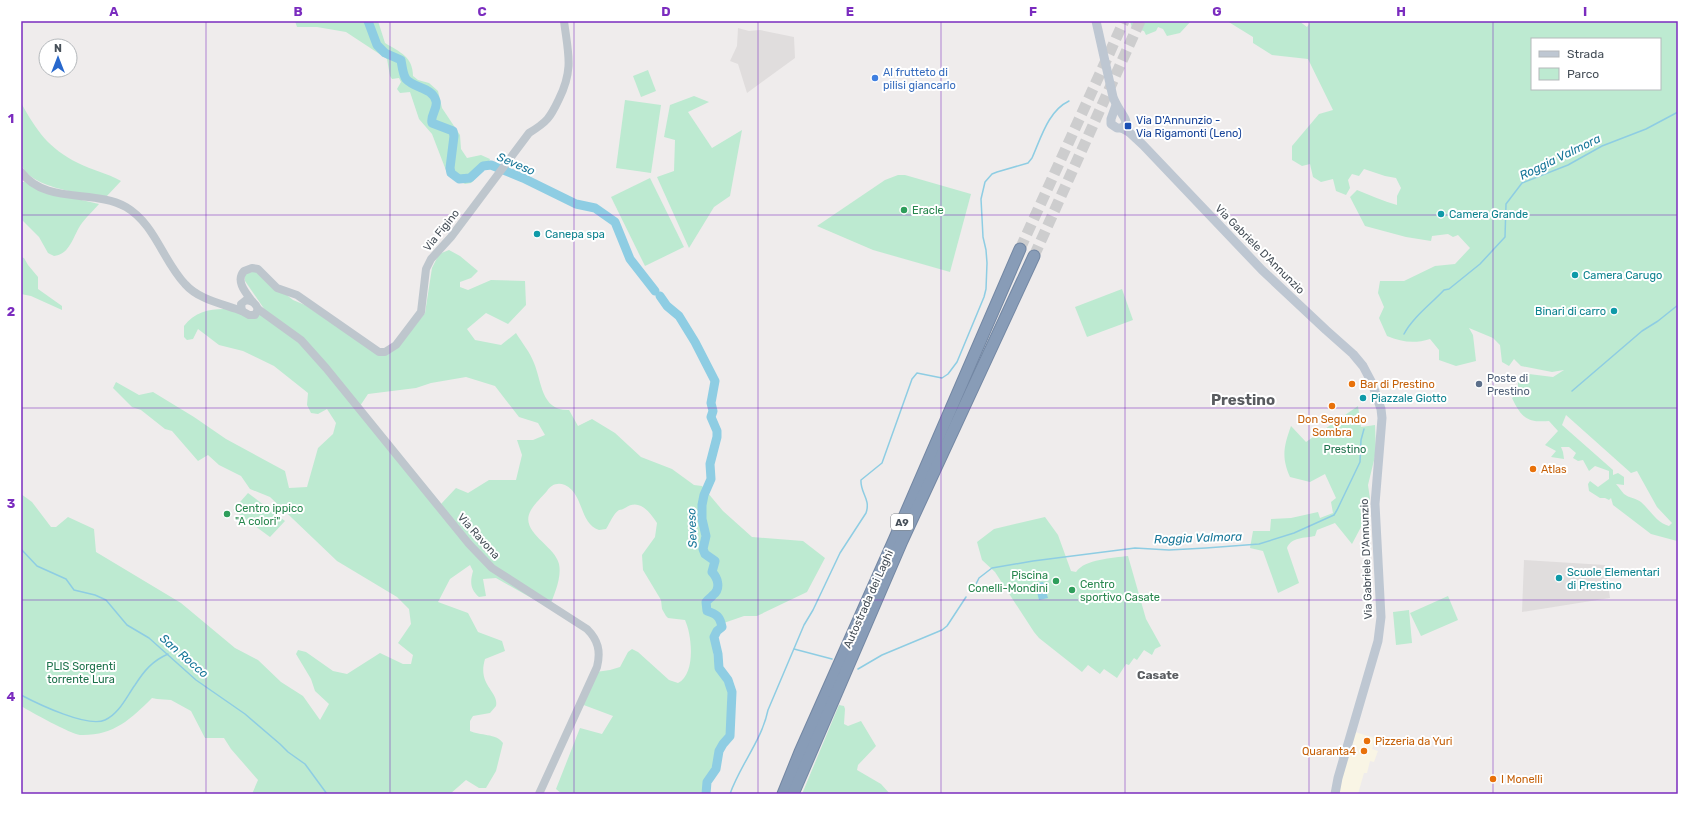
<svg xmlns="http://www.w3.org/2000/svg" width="1699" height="815" viewBox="0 0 1699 815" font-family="Rubik,sans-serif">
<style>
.commercial{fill:#f9f5e5}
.education{fill:#e0dddd}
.green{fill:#bdead1;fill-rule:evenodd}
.water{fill:#8ecde3}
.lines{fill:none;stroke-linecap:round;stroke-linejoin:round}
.stream{stroke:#8ecde3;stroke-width:1.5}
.river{stroke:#8ecde3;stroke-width:9}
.motorway-tunnel{stroke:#cdcdce;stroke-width:11;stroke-dasharray:11 5.5;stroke-linecap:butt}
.motorway-casing{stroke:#7387a3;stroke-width:13}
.tertiary{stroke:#bec6cd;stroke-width:8}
.secondary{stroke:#bec7d2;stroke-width:9}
.motorway{stroke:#889cb7;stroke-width:11}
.grid{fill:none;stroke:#7b2cbf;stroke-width:1;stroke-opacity:0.55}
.shop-dot{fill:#3f7fe0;stroke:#fff;stroke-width:1.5}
.transit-dot{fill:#1a4fb4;stroke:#fff;stroke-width:1.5}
.leisure-dot{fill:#2e9e5b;stroke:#fff;stroke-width:1.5}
.culture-dot{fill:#0f9aa8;stroke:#fff;stroke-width:1.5}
.food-dot{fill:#e8710a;stroke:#fff;stroke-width:1.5}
.service-dot{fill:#5c6f8a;stroke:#fff;stroke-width:1.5}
.labels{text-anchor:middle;stroke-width:4;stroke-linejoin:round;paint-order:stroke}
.shield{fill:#fff;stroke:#7e848a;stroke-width:1}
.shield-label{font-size:10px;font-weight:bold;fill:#464f58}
.shop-label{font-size:11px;fill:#366cbe;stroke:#fff;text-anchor:start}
.transit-label{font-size:11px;fill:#164399;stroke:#fff;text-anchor:start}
.leisure-label{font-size:11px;fill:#27864d;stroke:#fff;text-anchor:start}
.culture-label{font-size:11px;fill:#0d838f;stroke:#fff;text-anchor:start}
.street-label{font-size:11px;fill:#464f58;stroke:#fff}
.service-label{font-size:11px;fill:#4e5e75;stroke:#fff;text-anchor:start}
.food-label{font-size:11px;fill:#c56008;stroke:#fff;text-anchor:start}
.park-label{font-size:11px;fill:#1e724c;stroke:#fff}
.water-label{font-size:12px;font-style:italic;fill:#187799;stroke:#fff}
.neighbourhood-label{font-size:12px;font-weight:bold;fill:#595c60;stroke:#fff}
.district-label{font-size:15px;font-weight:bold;fill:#595c60;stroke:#fff}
.neatline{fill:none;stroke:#7b2cbf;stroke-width:1.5}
.grid-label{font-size:13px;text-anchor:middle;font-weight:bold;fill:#7b2cbf}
</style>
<rect width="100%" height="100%" fill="#efecec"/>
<polygon class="commercial" points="1355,732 1375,738 1372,749 1378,751 1374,762 1370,761 1367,773 1364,773 1358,794 1339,794 1342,779"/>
<g class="education">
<polygon points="738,28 749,31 760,30 794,37 795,58 747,93 738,64 730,61 737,46"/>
<polygon points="1524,560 1605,565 1610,598 1522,612"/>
</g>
<g class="green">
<path d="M295,21H378L385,43C400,52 413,57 413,76L418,80L429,83L438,91L442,108L460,135L461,149L467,158L481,155L490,159L487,167L471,183L465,184L447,173L432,134L419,119L410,92L400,93L397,89L401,82L399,78L392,79L390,76L387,59L346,32L317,27H297Z"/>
<polygon points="1130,21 1191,21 1180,33 1167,36 1163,29 1158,27 1156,31 1146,35 1144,31 1132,28"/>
<path d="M1227,21H1299L1307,27L1311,21H1678L1677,541L1651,534L1613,505L1611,498L1609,500L1605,498H1600L1589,491L1588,484L1590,481L1598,487L1609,479V471L1595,466L1589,471L1583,460L1578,461L1573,458L1576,453L1569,447H1561L1563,452L1564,459L1551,457L1556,451L1545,445L1558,431L1549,421C1527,423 1521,417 1512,398L1518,392V381L1529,374L1553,377L1564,370L1552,372L1521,366L1514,359L1509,366L1502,362L1500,345L1493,338L1469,328L1473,335L1476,361L1456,366L1439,360V350L1430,339C1414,344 1402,342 1387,336L1379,318L1384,307L1378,293L1380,281H1404L1435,266L1455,264L1470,248L1458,235L1453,237L1448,234L1432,236L1431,241L1406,237L1365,226L1350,197L1357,190C1370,195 1383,201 1397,205V196L1401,188L1396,178L1385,176L1364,169L1359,176L1352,174L1348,180L1350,188L1346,195L1336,191L1333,179L1321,182L1313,177L1310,164L1302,166L1292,160V146L1319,114L1333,110L1308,59L1272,55L1253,43V37ZM1532,39H1660V89H1532ZM1566,415L1631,473L1637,471L1657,507L1672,523L1669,526C1657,523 1650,510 1641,502C1636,498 1629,498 1624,494C1621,491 1619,487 1616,484L1624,485V477L1618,473L1613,475V470L1562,425Z"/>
<polygon points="648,70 656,91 641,97 633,76"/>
<polygon points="694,96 709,102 688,112 712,148 742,130 730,196 714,207 689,248 657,177 674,171 675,140 664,137 670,105"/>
<polygon points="625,100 661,105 651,173 616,168"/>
<path d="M21,103C37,131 48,148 78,163C92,170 107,173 121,181L106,197C86,194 25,188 21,162C18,145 21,121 21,103Z"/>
<polygon points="898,175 905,175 971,194 950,272 873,250 817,226 885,180"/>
<polygon points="650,178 684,247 645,266 611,197"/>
<path d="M21,182H25L38,190L99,204C94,210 87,216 82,223C73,235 71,254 54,256L48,253L39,237L21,219Z"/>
<path d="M449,250L460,256L478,271L471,278L460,282V287L468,290L491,280L525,281L526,305L508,324L486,313L467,329L475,340L501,345L516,333C522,343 530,352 534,363C542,382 541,411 569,410L578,426L592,419L615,433L641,457L672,469L694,485L702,486L723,511L752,537L803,541L825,558L807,592L757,616H744L718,625L713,640L714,661L728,690L727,737L705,786L704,794H562L556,789L580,728L602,734L613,716L581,704L596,672L610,670L620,667L628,652L632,649L638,652L669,680L678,683C696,674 692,635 685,620L668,618L666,616L662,609L661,600L643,570L642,555L655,537L657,523C649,511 639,498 625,508C623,509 621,510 619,510C613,514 610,523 606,529L599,530C579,523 584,494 565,485C557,482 551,485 547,491C542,497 535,503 531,510C518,532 555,545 559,564C562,578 554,595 549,608L496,578L483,579L486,596L479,597C470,589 470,582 473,571L470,565L450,579L438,602L468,613L478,632L502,641L505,651L485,659C477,686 499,691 496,706L490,713L473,716L470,721V731C480,736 496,733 503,743L496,771L486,788H479L466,780L450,794H252L258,780L231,749L224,738H205L191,711L171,700L157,699L152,698C130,720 113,736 80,735C71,734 31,712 21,706V494L32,502L51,527H56L68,517L94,529L96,552L181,603L235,648L258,660L281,682L303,696L320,720L329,704L315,691L311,679L296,654L298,650L306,652L333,671L347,674L380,653L403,664H411L413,655L398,643L411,624L409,609L397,597L337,561L270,497L250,489L241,476L219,465L208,455L198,461L172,431L165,429L141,410L132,407L113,388L116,382L139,395L153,392L194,417L226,439L285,471L289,488L307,487L318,448L333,434L336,423L327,409L318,414L311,413L307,405L308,393L274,366L243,351L219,345L198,329L193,339L187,340L184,337V326C203,300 239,311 267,313L245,281V274L252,272H258L293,300L305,305L380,355L397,348L425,313L432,268L439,254ZM466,377L495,386L519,417L538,423L545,435L533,440H517L522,455L516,480H489L468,493L456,488L441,504L360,406L368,394L416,388L431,383Z"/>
<polygon points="21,257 24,258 28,265 38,277 38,289 62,306 62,310 31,296 21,294"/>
<polygon points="1122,289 1133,320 1087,337 1075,307"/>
<path d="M1358,406L1361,427L1375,425L1376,452L1368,485L1370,499L1361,527L1352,544L1335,523L1317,530L1315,536C1305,538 1291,537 1287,548L1299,583L1278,593L1263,551L1250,548L1253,531H1270L1271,519L1291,518L1318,512L1320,518L1333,513L1331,502L1336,498L1325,474L1310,482L1290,477C1281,457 1284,446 1291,426L1306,442Z"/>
<polygon points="248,493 285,521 270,537 233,510"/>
<path d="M1045,517L1058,535L1071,571L1076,572C1085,559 1113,558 1128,556L1146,619L1161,646L1155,649L1152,655L1144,650L1137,660L1134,658L1129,665L1126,664L1117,678L1104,669L1100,674L1088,665L1082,672L1039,638L1034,632L995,572L982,560L977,542L994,529Z"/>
<polygon points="1448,596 1458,620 1421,636 1410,613"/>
<polygon points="1409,610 1412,643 1396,645 1393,612"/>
<polygon points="839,705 844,706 845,709 844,724 848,726 861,721 876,746 858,765 857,770 881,784 890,794 802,794"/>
</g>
<polygon class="water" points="1043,582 1048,598 1039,600 1035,584"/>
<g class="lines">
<g class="stream">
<path d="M1404,334C1413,317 1431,304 1444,290L1449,289L1480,264L1505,237L1506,204L1522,183L1568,165L1602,146L1646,129L1678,112"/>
<polyline points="1572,391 1642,331 1658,321 1678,305"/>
<polyline points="21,549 37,566 66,579 74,590 95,595 106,600 127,625 149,638 196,680 245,714 280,744 288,752 305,764 327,794"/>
<polyline points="975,586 979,578 992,568 1033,561 1135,548 1169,550 1206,548 1259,544 1294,533 1334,515 1337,510 1360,462 1361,440 1364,429"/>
<polyline points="794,649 832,659"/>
<polyline points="858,669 882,655 942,630 947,626 966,597"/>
<path d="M21,695C38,704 88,728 105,720C119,714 127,696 135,685C144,671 152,661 168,654"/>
<path d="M730,794C740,765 762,740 768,710L804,625L813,610L840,553L866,513C871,499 860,493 861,480L882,463L912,379L917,373L942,378L948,374L957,362L984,297L986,289L987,263L986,250L983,237L981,199L985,182L992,174L997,172L1028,163L1032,158C1041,138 1048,111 1069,101"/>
</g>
<g class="river">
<path d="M368,21L377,45L385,53L401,60C402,66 403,75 406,79C415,89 432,87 436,101C438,109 430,115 432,123L453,131L454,136L450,168L451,173L459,179L470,178L483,166L491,165L523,178L576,204L595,208L615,222L630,259L655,291"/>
<path d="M660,296L667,306L679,316L695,342L715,381L711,403L713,411L711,417L717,431V437L710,464L711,479L704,495L702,505V519L706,536L703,549L705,554L715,561L712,572C718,578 721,589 713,595C711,598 708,599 706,602L707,611C717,614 720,617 722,627L717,631L714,637L718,654L719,668L728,680L732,692L730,736L723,744L719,751L716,769L707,782L706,794"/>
</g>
<g class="motorway-tunnel">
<polyline points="1020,249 1124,21"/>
<polyline points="1034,256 1140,21"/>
</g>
<defs>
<g id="motorway">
<polyline points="783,794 800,752 895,538 1020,249"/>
<polyline points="793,794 902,541 1034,256"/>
</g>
</defs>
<use href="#motorway" class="motorway-casing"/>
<g class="tertiary">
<path d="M21,172C46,205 94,189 126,207C155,224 163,261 185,284C199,300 223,304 242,311"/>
<path d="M246,300C253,301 255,303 258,309L255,315H249L242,311L241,304Z"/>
<path d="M252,301C246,293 235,281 244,271L252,268L258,269L277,288L297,295L379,352H385L396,345L421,312L426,269L431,259L451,237L529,133C547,122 550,118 559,99C574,69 568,53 564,21"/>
<path d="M258,309L301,340L326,368L469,544L492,568L587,629C598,640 601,651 597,667L539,794"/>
</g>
<g class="secondary">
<path d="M1096,21L1113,97C1116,105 1120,110 1124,117C1127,121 1126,127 1129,132"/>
<polyline points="1116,105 1111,119 1111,124 1117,128 1122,128 1125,125"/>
<polyline points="1122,128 1129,132 1143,145 1262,270 1326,330 1353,354 1363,366 1372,383 1381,409 1382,418 1375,504 1381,617 1378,641 1338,778 1335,794"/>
</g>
<use href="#motorway" class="motorway"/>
</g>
<path class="grid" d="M206,21V794M390,21V794M574,21V794M758,21V794M941,21V794M1125,21V794M1309,21V794M1493,21V794M21,215H1678M21,408H1678M21,600H1678"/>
<circle class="shop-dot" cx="875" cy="78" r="4"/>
<rect class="transit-dot" x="1124" y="122" width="8" height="8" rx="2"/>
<g class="leisure-dot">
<circle cx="904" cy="210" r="4"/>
<circle cx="227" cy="514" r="4"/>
<circle cx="1056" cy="581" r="4"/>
<circle cx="1072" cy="590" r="4"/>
</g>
<g class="culture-dot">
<circle cx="1441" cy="214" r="4"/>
<circle cx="537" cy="234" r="4"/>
<circle cx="1575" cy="275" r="4"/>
<circle cx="1614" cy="311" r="4"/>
<circle cx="1363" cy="398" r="4"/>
<circle cx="1559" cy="578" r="4"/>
</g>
<g class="food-dot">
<circle cx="1352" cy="384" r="4"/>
<circle cx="1332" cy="406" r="4"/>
<circle cx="1533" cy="469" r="4"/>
<circle cx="1367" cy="741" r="4"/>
<circle cx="1364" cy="751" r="4"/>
<circle cx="1493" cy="779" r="4"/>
</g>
<circle class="service-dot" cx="1479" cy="384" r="4"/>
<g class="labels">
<rect class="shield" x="891" y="514" width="22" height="16" rx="3"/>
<g class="shield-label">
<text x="902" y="526">A9</text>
</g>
<g class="shop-label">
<text x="883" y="76">Al frutteto di<tspan x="883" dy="13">pilisi giancarlo</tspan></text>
</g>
<g class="transit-label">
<text x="1136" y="124">Via D'Annunzio -<tspan x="1136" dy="13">Via Rigamonti (Leno)</tspan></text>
</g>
<g class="leisure-label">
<text x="912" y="214">Eracle</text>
<text x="235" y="512">Centro ippico<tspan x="235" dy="13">"A colori"</tspan></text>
<text x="1048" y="579" text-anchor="end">Piscina<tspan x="1048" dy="13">Conelli-Mondini</tspan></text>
<text x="1080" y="588">Centro<tspan x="1080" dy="13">sportivo Casate</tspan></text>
</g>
<g class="culture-label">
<text x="1449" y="218">Camera Grande</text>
<text x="545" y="238">Canepa spa</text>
<text x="1583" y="279">Camera Carugo</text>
<text x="1606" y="315" text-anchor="end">Binari di carro</text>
<text x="1371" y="402">Piazzale Giotto</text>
<text x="1567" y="576">Scuole Elementari<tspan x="1567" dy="13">di Prestino</tspan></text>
</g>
<g class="street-label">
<text transform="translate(441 230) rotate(-51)" y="4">Via Figino</text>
<text transform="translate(1260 249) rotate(45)" y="4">Via Gabriele D'Annunzio</text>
<text transform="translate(479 536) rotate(48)" y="4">Via Ravona</text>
<text transform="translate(1366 559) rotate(-92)" y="4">Via Gabriele D'Annunzio</text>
<text transform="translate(868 599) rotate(-66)" y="4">Autostrada dei Laghi</text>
</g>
<g class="service-label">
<text x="1487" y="382">Poste di<tspan x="1487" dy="13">Prestino</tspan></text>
</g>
<g class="food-label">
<text x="1360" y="388">Bar di Prestino</text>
<text x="1332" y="423" text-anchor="middle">Don Segundo<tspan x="1332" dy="13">Sombra</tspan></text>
<text x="1541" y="473">Atlas</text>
<text x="1375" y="745">Pizzeria da Yuri</text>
<text x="1356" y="755" text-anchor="end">Quaranta4</text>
<text x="1501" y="783">I Monelli</text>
</g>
<g class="park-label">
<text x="1345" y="453">Prestino</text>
<text x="81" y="670">PLIS Sorgenti<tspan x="81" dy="13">torrente Lura</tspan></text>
</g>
<g class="water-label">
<text transform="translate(1560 157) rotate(-26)" y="4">Roggia Valmora</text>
<text transform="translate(516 164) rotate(23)" y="4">Seveso</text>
<text transform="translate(692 528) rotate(-92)" y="4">Seveso</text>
<text transform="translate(1198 538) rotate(-2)" y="4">Roggia Valmora</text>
<text transform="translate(184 656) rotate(41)" y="4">San Rocco</text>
</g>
<g class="neighbourhood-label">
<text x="1158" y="679">Casate</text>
</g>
<g class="district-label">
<text x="1243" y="405">Prestino</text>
</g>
</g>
<rect width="1699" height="815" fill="none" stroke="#ffffff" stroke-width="44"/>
<rect x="1531" y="38" width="130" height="52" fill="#ffffff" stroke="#b5b9bc"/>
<rect x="1539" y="51" width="20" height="6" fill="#bec7d2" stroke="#b5b9bc"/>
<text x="1567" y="58" font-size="12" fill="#464f58">Strada</text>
<rect x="1539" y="68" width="20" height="12" fill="#bdead1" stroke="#b5b9bc"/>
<text x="1567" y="78" font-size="12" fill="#464f58">Parco</text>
<g transform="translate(58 58)"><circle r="19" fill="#ffffff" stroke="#b5b9bc"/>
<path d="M0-3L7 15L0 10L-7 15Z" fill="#2868cd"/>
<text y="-6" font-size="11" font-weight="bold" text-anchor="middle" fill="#464f58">N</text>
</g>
<rect x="22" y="22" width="1655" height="771" class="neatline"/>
<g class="grid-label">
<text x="114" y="16">A</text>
<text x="298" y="16">B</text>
<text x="482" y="16">C</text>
<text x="666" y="16">D</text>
<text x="850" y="16">E</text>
<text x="1033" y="16">F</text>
<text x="1217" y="16">G</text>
<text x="1401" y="16">H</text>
<text x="1585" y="16">I</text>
<text x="11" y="123">1</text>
<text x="11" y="316">2</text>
<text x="11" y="508">3</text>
<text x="11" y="701">4</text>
</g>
</svg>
